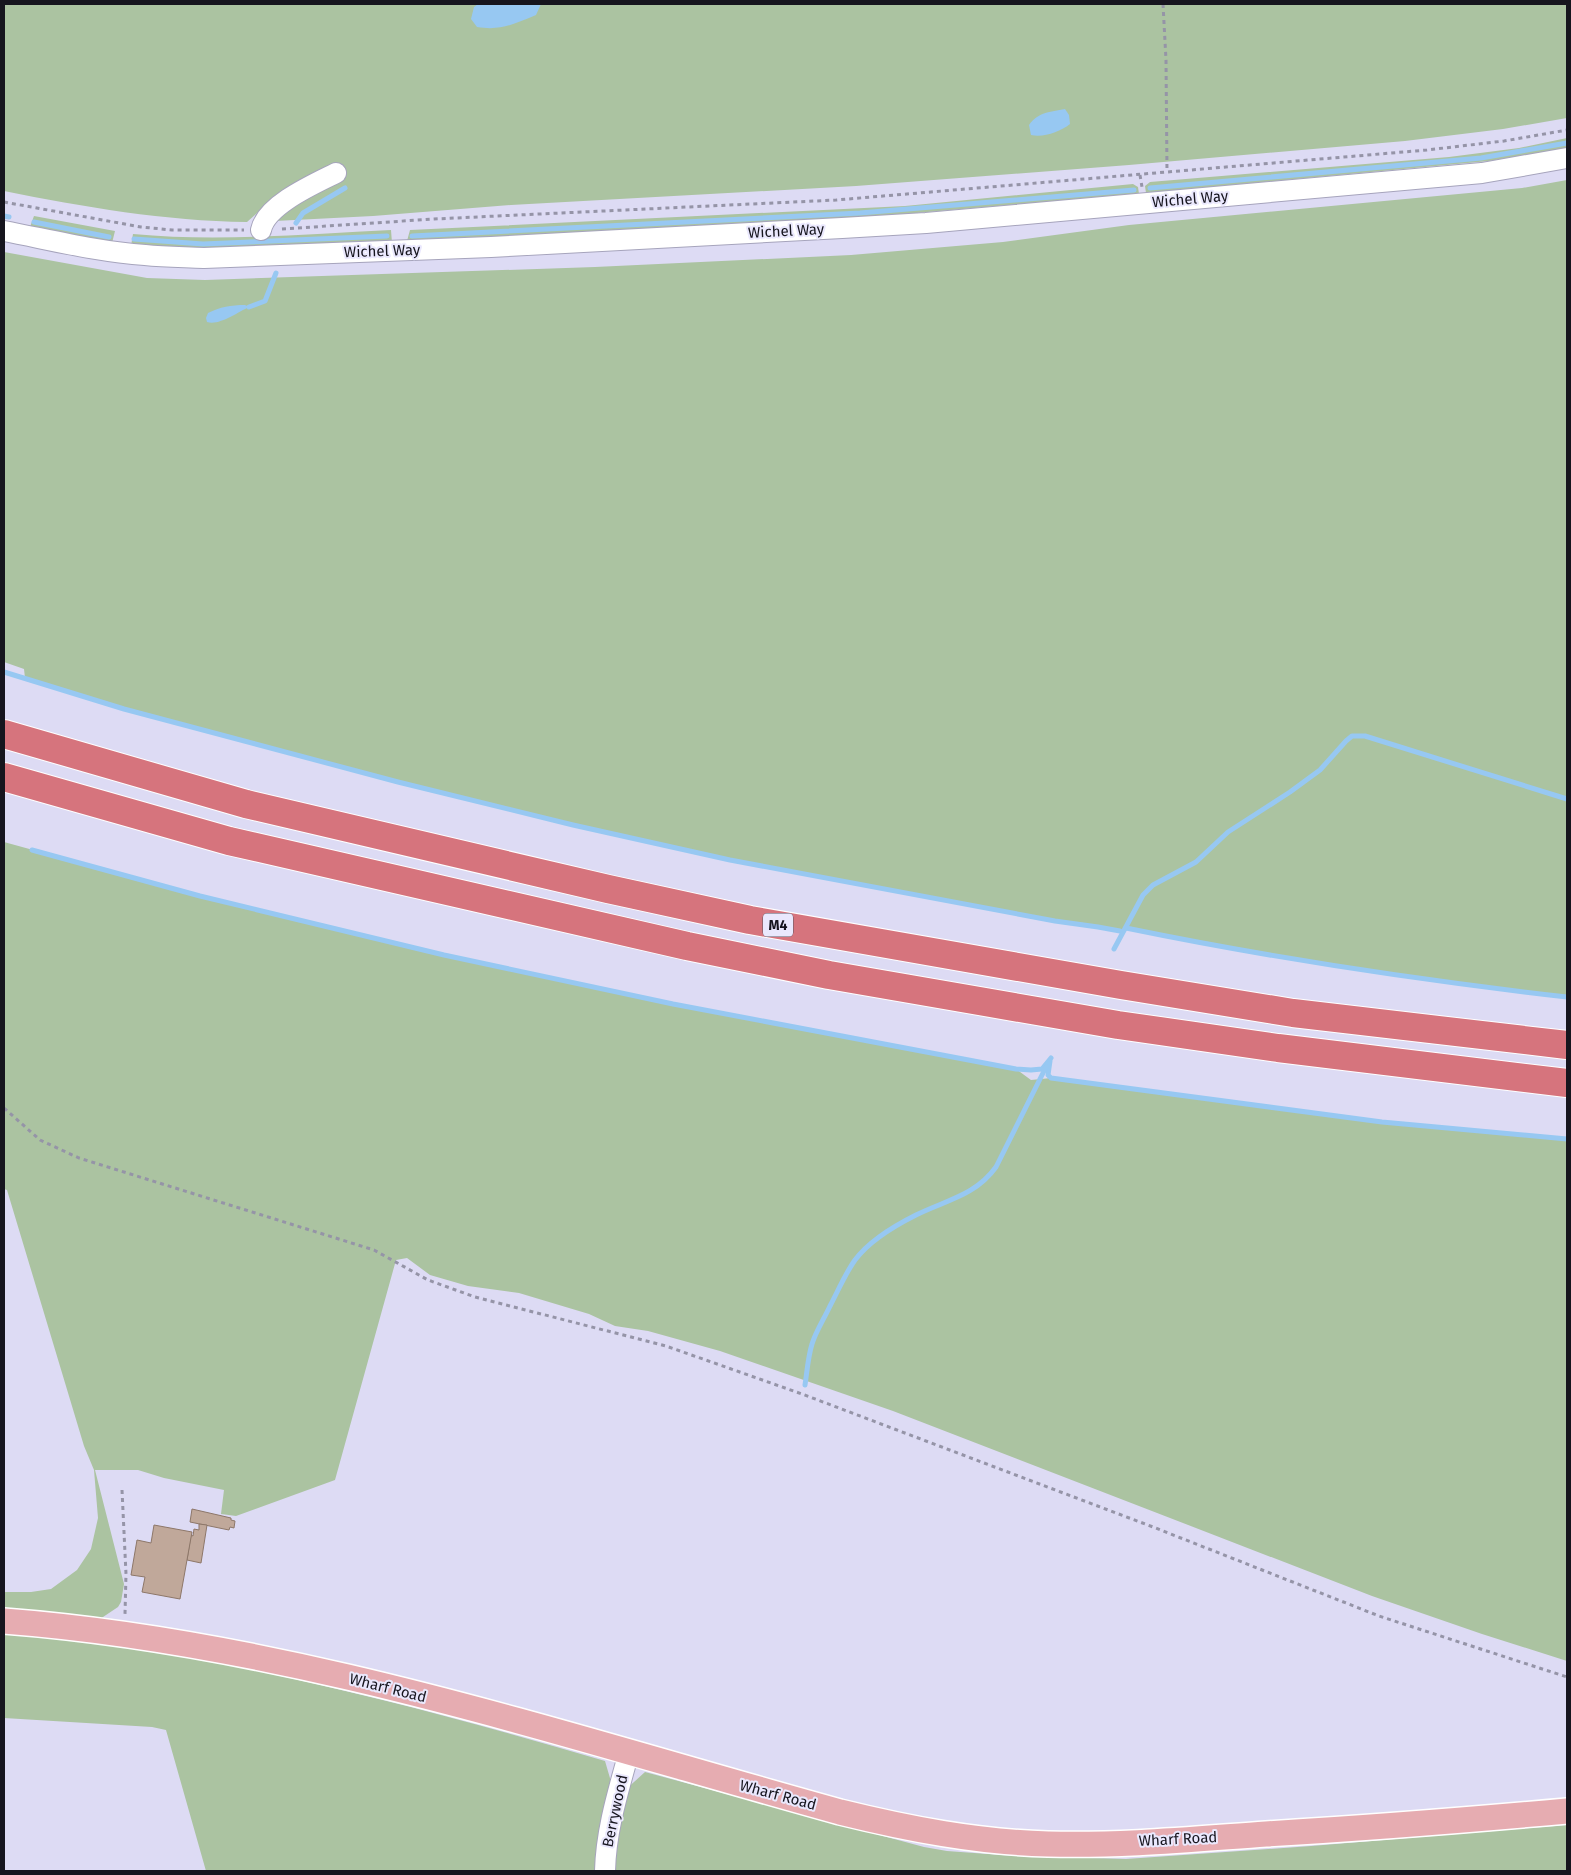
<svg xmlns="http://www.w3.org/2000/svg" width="1571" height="1875" viewBox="0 0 1571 1875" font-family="'Fira Sans',sans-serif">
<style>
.green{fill:#abc3a1}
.water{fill:#97c8f2}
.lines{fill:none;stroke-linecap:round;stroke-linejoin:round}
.stream{stroke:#97c8f2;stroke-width:5}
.building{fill:#c0a89a;stroke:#8d7769}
.minor-casing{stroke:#a6a4bc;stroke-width:22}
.major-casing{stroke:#fff;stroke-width:28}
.highway-casing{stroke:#fff;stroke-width:30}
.path{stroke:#9594a7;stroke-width:3;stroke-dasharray:4 4;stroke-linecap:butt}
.minor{stroke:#fff;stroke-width:20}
.major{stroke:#e6acb1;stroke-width:25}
.highway{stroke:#d6747d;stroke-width:28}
.labels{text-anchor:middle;stroke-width:4;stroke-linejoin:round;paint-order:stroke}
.shield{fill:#eae8fd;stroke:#565461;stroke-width:1}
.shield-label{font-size:14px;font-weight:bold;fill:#16151e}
.street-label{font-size:15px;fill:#16151e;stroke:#eae8fd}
</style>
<rect width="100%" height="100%" fill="#dddbf4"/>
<g class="green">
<path d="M4,4H1567V118L1503,129L1405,141L1129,165L856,186L511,205L373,216L275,221L272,200L247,222C165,221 84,207 4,191Z"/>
<polygon points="1567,138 1567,148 1489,161 1146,193 1145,186 1150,182 1449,157 1519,148"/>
<polygon points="1567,180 1567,997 1389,975 1126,928 1120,931 1098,927 1055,921 730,860 573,825 398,782 124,709 25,678 24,669 4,662 4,252 147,278 205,280 595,267 851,255 1003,242 1129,225 1522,188"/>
<polygon points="1133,184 1138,187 1139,194 835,220 407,241 410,230 905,206"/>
<polygon points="34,216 115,231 112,243 30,227"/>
<path d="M391,230L392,243L218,250L131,246L133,234C218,242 305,234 391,230Z"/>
<polygon points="4,842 200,896 444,955 673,1004 1016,1069 1031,1080 1051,1078 1382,1122 1567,1139 1567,1661 1482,1634 1372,1596 893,1411 720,1351 648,1331 615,1326 589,1314 519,1293 468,1286 430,1275 407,1258 396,1260 335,1480 236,1516 221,1514 224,1490 164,1478 138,1470 95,1470 124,1584 121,1602 118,1607 100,1619 4,1608 4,1592 31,1592 51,1589 77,1570 91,1549 98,1518 94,1470 84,1446 7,1190 4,1189"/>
<path d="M4,1632C52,1637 102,1642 150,1650C304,1677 456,1717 605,1761L612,1785L600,1871H206L166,1730L152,1727L4,1718Z"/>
<polygon points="645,1772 924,1847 947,1851 1015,1856 1126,1859 1311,1846 1567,1825 1567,1871 609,1871 623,1792"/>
</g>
<g class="water">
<path d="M478,4H541L536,15C514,24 501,31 477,27L471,19L474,7Z"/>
<path d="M1065,109L1069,115L1070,124C1060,132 1043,138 1031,135L1029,125C1038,112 1050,112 1065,109Z"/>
<path d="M245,305L249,307C238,312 219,326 207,322L206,318L208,313C220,307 231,305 245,305Z"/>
</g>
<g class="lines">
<g class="stream">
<polyline points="1150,188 1481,158 1567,143"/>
<polyline points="4,216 9,217"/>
<polyline points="34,222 109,237"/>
<polyline points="296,223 303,213 345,188"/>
<polyline points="412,236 860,213 1134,190"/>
<polyline points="134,239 203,244 387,236"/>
<polyline points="249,307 265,301 276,273"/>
<polyline points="4,672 124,709 398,782 573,825 730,860 1055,921 1098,927 1120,931"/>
<polyline points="32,850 200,896 444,955 673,1004 1016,1069 1031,1070 1042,1069 1051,1058"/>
<path d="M1126,928C1272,958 1419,980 1567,997"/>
<polyline points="1114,949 1143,895 1153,885 1196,862 1228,832 1290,792 1320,770 1346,741 1352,736 1365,736 1567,799"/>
<polyline points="1050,1061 1048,1075 1051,1078 1382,1122 1567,1139"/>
<path d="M805,1385C807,1372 808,1357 812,1344C816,1331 824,1319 830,1306C838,1291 845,1274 855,1260C870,1240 894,1226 916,1215C946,1200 975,1196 996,1167L1046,1067"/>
</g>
</g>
<g class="building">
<polygon points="192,1509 231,1518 231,1520 235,1521 234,1528 230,1527 229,1530 190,1522"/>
<polygon points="199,1524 207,1525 201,1563 187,1560 191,1535 193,1536 194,1529 199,1530"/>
<polygon points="154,1525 192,1532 180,1599 142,1592 145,1577 131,1575 137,1540 151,1543"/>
</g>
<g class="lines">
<defs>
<g id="minor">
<path d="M261,230C266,205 314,184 336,173"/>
<path d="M4,231C51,240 98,252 145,255C165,257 184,257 204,258L491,247L842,228L926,223L1482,173L1567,158"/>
<path d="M605,1871C606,1830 618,1792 629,1752"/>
</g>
<path id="major" d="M4,1621C290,1643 565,1736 840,1812C909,1829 977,1842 1048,1844C1121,1846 1194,1839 1266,1834C1367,1828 1467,1820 1567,1811"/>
<g id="highway">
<polyline points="4,734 246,804 608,889 750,920 1121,985 1293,1013 1567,1045"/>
<polyline points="4,777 229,841 687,946 829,975 1118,1025 1278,1048 1567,1083"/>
</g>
</defs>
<use href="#minor" class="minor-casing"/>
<use href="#major" class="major-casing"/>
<use href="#highway" class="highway-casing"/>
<g class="path">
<polyline points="1163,4 1166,60 1167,172"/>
<polyline points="1140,175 1142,187"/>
<polyline points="4,202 141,227 172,230 244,230"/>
<polyline points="282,229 434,219 836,200 1427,150 1504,141 1567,130"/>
<polyline points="4,1108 40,1140 79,1158 374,1250 428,1280 475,1297 666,1346 802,1394 1153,1527 1379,1616 1567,1677"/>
<polyline points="122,1490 126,1574 125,1614"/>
</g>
<use href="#minor" class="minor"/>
<use href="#major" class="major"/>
<use href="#highway" class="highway"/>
</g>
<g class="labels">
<rect class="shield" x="763" y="913.5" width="30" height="23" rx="4"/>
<g class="shield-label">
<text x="778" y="930">M4</text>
</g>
<g class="street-label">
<text transform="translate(1190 199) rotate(-5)" y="5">Wichel Way</text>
<text transform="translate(786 231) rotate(-3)" y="5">Wichel Way</text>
<text transform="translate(382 251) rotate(-2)" y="5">Wichel Way</text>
<text transform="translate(388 1688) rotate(14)" y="5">Wharf Road</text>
<text transform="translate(778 1795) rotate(15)" y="5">Wharf Road</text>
<text transform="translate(615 1811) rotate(-78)" y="5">Berrywood</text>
<text transform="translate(1178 1839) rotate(-3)" y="5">Wharf Road</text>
</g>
</g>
<rect width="1571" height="1875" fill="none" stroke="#16151e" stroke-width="10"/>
</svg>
